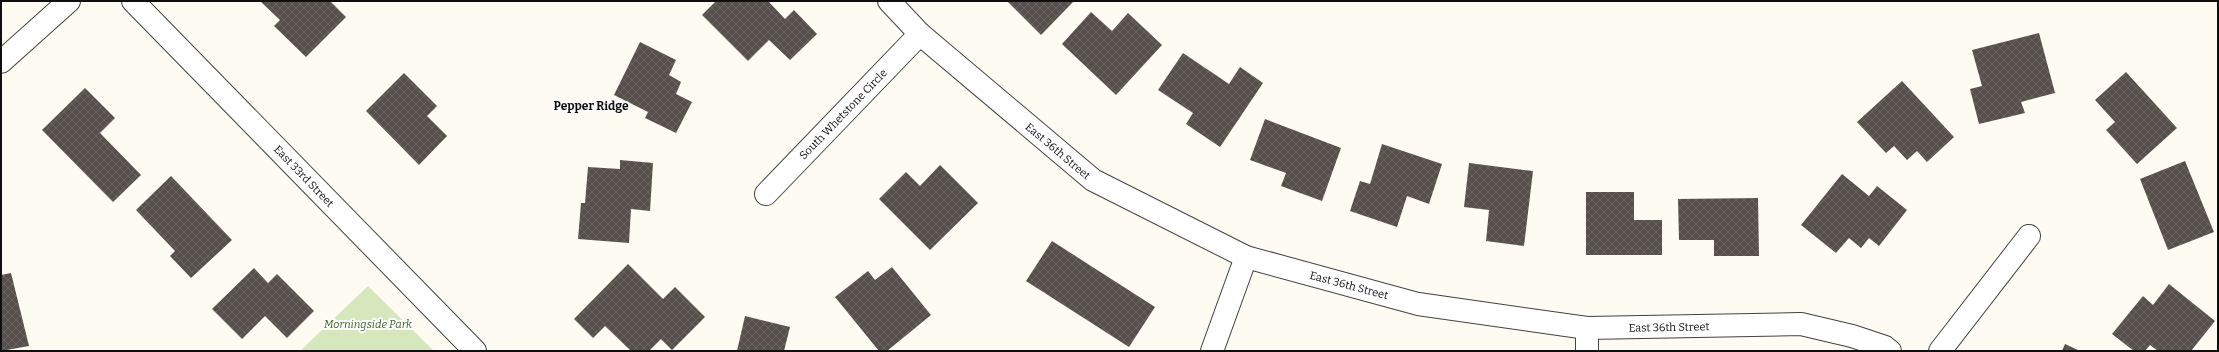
<svg xmlns="http://www.w3.org/2000/svg" width="2219" height="352" viewBox="0 0 2219 352" font-family="Bitter,serif">
<style>
.park{fill:#d6e7bd}
.building{fill:url(#building-cross-hatch)}
.lines{fill:none;stroke-linecap:round;stroke-linejoin:round}
.minor-casing{stroke:#424242;stroke-width:24}
.minor{stroke:#fff;stroke-width:22}
.labels{text-anchor:middle;stroke-width:4;stroke-linejoin:round;paint-order:stroke}
.street-label{font-size:11px;fill:#0f0f0f;stroke:#fff}
.park-label{font-size:11px;font-style:italic;fill:#366323;stroke:#fff}
.neighbourhood-label{font-size:12px;font-weight:bold;fill:#0f0f0f;stroke:#fff}
</style>
<defs>
<pattern id="building-cross-hatch" width="8" height="8" patternUnits="userSpaceOnUse"><rect width="8" height="8" fill="#574f4c"/><path d="M0 0l8 8M0 8l8-8" fill="none" stroke="#6a6461"/></pattern>
</defs>
<rect width="100%" height="100%" fill="#fefbf2"/>
<polygon class="park" points="368,286 434,351 300,351"/>
<g class="building">
<polygon points="260,1 330,1 346,17 306,57 274,26 280,20"/>
<polygon points="716,1 768,1 785,19 794,10 817,34 790,60 769,40 748,61 702,15"/>
<polygon points="1007,1 1072,1 1073,2 1041,35"/>
<polygon points="1091,12 1112,31 1128,13 1162,45 1116,95 1062,44"/>
<polygon points="2039,33 2055,93 2021,102 2025,113 1979,124 1970,89 1982,86 1972,50"/>
<polygon points="640,42 676,60 669,75 681,82 676,94 692,102 676,133 645,118 648,112 614,95"/>
<polygon points="1183,53 1229,84 1240,67 1263,83 1220,147 1186,124 1193,113 1158,90"/>
<polygon points="2126,72 2177,128 2137,164 2106,130 2115,122 2095,100"/>
<polygon points="404,73 437,106 427,116 447,136 419,165 366,111"/>
<polygon points="1902,81 1954,137 1927,162 1917,151 1907,160 1894,146 1886,153 1857,122"/>
<polygon points="85,88 115,118 100,133 141,175 113,202 42,130"/>
<polygon points="1265,119 1341,148 1322,201 1281,186 1286,173 1250,160"/>
<polygon points="1382,144 1442,164 1429,204 1407,196 1397,227 1350,211 1360,181 1370,184"/>
<polygon points="620,160 653,163 650,211 631,209 629,243 578,239 581,203 585,203 588,167 620,169"/>
<polygon points="2185,161 2214,232 2168,250 2140,179"/>
<polygon points="1469,163 1533,171 1524,246 1486,241 1489,210 1464,207"/>
<polygon points="940,165 978,203 930,250 879,199 906,172 920,186"/>
<polygon points="1842,174 1869,196 1877,186 1907,210 1879,246 1869,238 1861,248 1849,238 1836,253 1801,225"/>
<polygon points="171,176 232,240 191,278 170,256 175,251 136,210"/>
<polygon points="1586,192 1634,192 1634,220 1662,220 1662,255 1586,255"/>
<polygon points="1758,198 1759,256 1714,256 1714,240 1679,240 1678,199"/>
<polygon points="1052,241 1155,307 1129,347 1026,281"/>
<polygon points="628,264 663,299 675,287 705,317 672,350 661,339 649,351 631,351 605,326 593,338 574,319"/>
<polygon points="892,267 931,315 887,351 879,351 835,297 868,271 875,280"/>
<polygon points="254,268 268,283 277,274 314,311 287,338 265,316 242,339 212,309"/>
<polygon points="11,273 29,346 1,351 1,275"/>
<polygon points="2169,284 2215,321 2191,351 2158,351 2150,345 2145,351 2134,351 2112,334 2143,296 2153,305"/>
<polygon points="745,316 790,327 784,351 737,351"/>
<polygon points="2065,344 2080,351 2062,351"/>
</g>
<g class="lines">
<defs>
<g id="minor">
<polyline points="133,1 475,351"/>
<polyline points="889,1 920,34 1093,180 1246,257 1418,304 1587,328 1801,324 1852,336 1885,347 1890,351"/>
<polyline points="1,62 69,1"/>
<polyline points="766,194 920,34"/>
<polyline points="1212,351 1246,257"/>
<polyline points="1587,351 1587,328"/>
<polyline points="1940,351 2029,236"/>
</g>
</defs>
<use href="#minor" class="minor-casing"/>
<use href="#minor" class="minor"/>
</g>
<g class="labels">
<g class="street-label">
<text transform="translate(843 114) rotate(-46)" y="4">South Whetstone Circle</text>
<text transform="translate(1058 151) rotate(40)" y="4">East 36th Street</text>
<text transform="translate(304 176) rotate(46)" y="4">East 33rd Street</text>
<text transform="translate(1349 285) rotate(15)" y="4">East 36th Street</text>
<text transform="translate(1669 327) rotate(-1)" y="4">East 36th Street</text>
</g>
<g class="park-label">
<text x="368" y="328">Morningside Park</text>
</g>
<g class="neighbourhood-label">
<text x="591" y="110">Pepper Ridge</text>
</g>
</g>
<rect width="2219" height="352" fill="none" stroke="#0f0f0f" stroke-width="4"/>
</svg>
